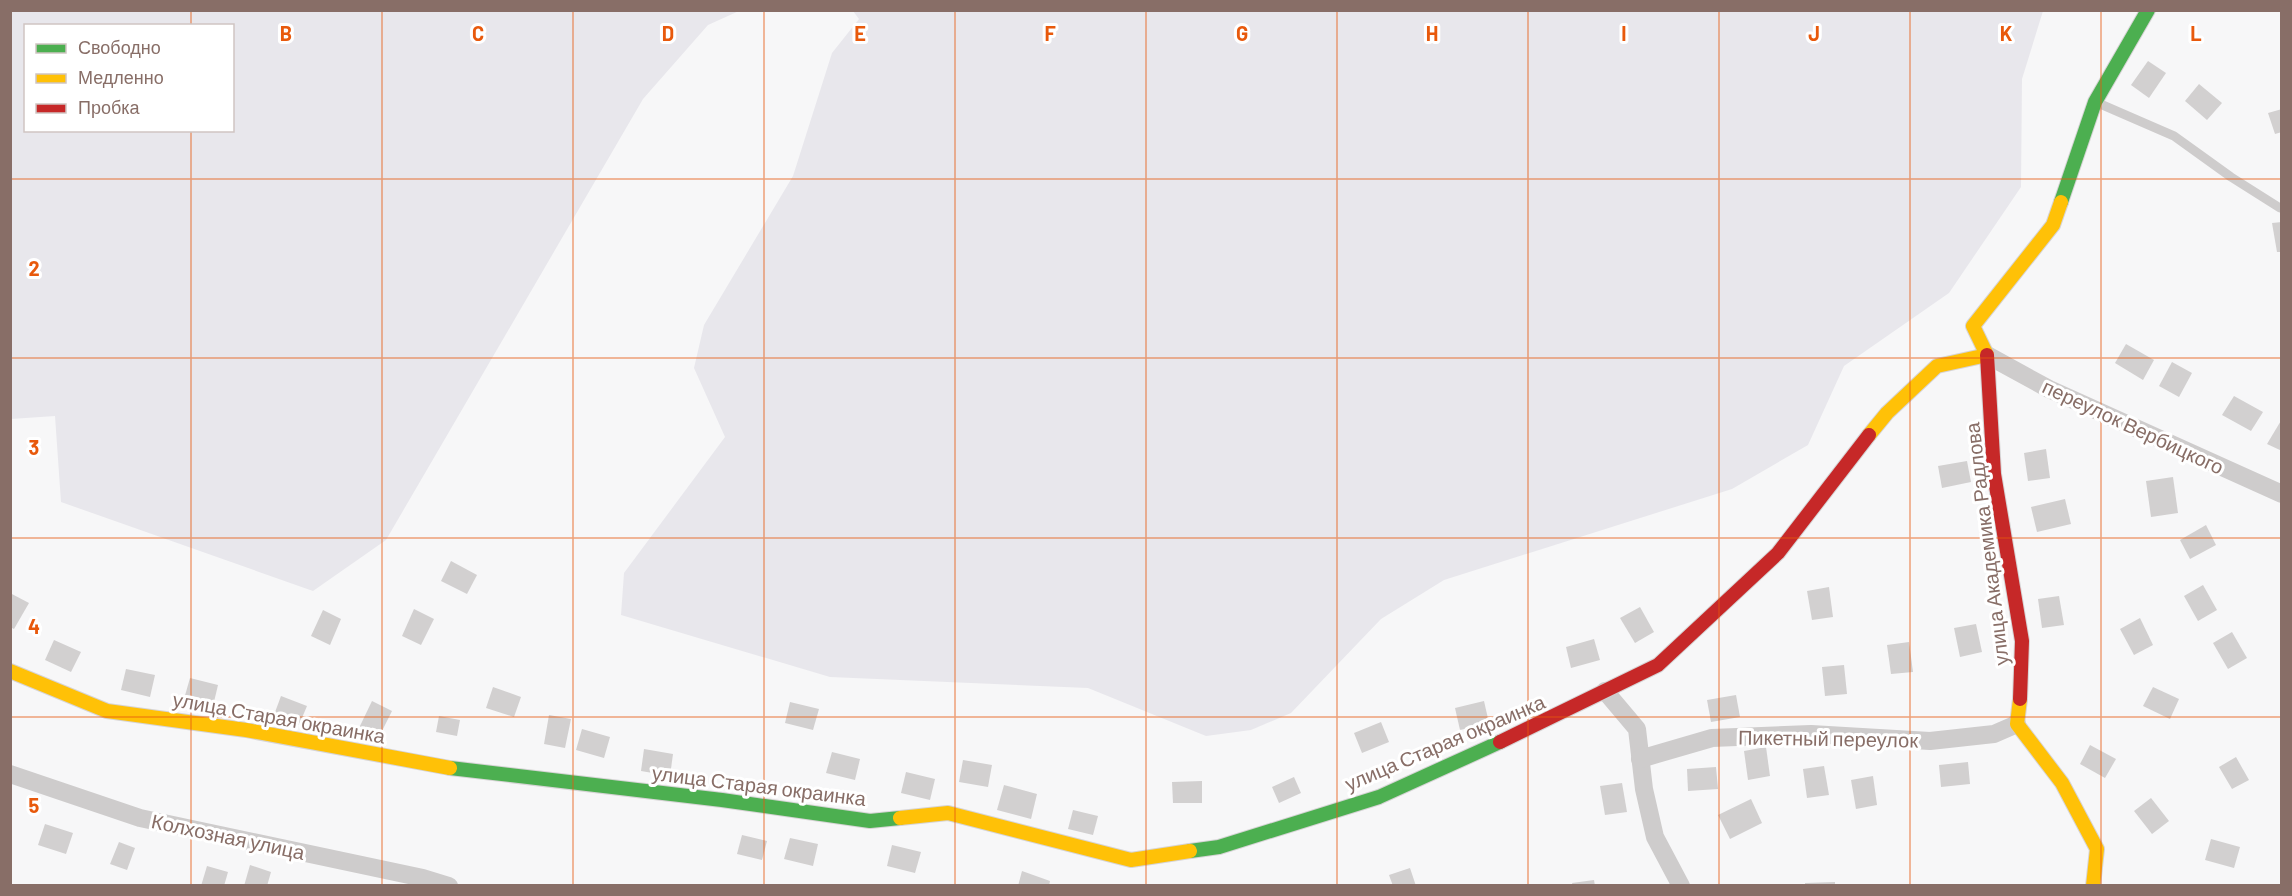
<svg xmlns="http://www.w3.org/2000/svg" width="2292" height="896" viewBox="0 0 2292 896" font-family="Barlow,sans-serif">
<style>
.green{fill:#e8e7ec;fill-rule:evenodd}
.building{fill:#d2d0d0}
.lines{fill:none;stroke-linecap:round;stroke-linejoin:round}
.fast-casing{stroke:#d6d4d5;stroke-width:16}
.slow-casing{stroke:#d6d4d5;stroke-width:16}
.jam-casing{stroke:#d6d4d5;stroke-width:16}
.lane{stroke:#cecccc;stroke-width:9}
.street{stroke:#cecccc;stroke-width:18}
.fast{stroke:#4caf50;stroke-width:14}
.slow{stroke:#ffc107;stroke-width:14}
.jam{stroke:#c62828;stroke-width:14}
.grid{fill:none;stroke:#e8590c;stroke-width:1.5;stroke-opacity:0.55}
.labels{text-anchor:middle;stroke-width:6;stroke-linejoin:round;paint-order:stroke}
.street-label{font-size:20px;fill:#886e67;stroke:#fff}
.grid-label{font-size:20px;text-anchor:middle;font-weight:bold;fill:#e8590c;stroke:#fff;stroke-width:6;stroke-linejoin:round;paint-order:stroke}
</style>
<rect width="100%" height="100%" fill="#f7f7f8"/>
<g class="green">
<path d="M11,10H739V11L708,25L643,99L386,540L313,591L61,502L55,416L11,419ZM26,26H232V130H26Z"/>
<polygon points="853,11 2043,11 2022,79 2021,187 1949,293 1844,366 1808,445 1732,489 1444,580 1381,619 1291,713 1251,730 1206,736 1088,688 830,677 621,615 624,573 725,437 694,368 704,325 793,176 832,53 859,19"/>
</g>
<g class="building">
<polygon points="2148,61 2166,73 2149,98 2131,85"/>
<polygon points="2199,84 2222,103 2207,120 2185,101"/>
<polygon points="2282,109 2282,132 2275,134 2268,113"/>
<polygon points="2282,222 2282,252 2277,252 2272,223"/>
<polygon points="2126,344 2154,360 2143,380 2115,363"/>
<polygon points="2172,362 2192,373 2179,397 2159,386"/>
<polygon points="2234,396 2263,412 2251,431 2222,415"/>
<polygon points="2282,419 2282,451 2267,444"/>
<polygon points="2046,449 2050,478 2028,481 2024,453"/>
<polygon points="1967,461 1971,482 1942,488 1938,466"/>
<polygon points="2173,477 2178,513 2151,517 2146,481"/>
<polygon points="2065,499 2071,524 2037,532 2031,507"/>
<polygon points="2206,525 2216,545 2190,559 2180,540"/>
<polygon points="451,561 477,575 467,594 441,581"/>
<polygon points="2203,585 2217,610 2198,621 2184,596"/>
<polygon points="1829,587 1833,617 1812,620 1807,591"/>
<polygon points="10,593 29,603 14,629 10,627"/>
<polygon points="2059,596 2064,625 2042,628 2038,599"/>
<polygon points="1640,607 1654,632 1635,643 1620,618"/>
<polygon points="414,609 434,619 421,645 402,636"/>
<polygon points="323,610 341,619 330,645 311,636"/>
<polygon points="2140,618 2153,645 2134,655 2120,629"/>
<polygon points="1976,624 1982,652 1960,657 1954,628"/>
<polygon points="2232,632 2247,658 2228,669 2213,643"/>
<polygon points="1594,639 1600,660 1571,668 1566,647"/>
<polygon points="54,640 81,652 71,672 45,660"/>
<polygon points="1909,642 1913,672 1891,674 1887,645"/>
<polygon points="1844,665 1847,694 1825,696 1822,667"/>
<polygon points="126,669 155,675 150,697 121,690"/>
<polygon points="190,678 218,685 213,706 184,699"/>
<polygon points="493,687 521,697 514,717 486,708"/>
<polygon points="2153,687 2179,699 2170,719 2143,706"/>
<polygon points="1736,695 1740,717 1711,722 1707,700"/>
<polygon points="281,696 307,706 299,725 274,715"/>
<polygon points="372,701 392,711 379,737 359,728"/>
<polygon points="1484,701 1489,723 1460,730 1455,708"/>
<polygon points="790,702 819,709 813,730 785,723"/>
<polygon points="549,715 571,719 565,748 544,744"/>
<polygon points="439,716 460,720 457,736 436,732"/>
<polygon points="1381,722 1389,742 1362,753 1354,733"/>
<polygon points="582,729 610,737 604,758 576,750"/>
<polygon points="2090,745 2116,759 2105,778 2080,764"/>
<polygon points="1766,747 1770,776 1748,780 1744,751"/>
<polygon points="644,749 673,754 670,776 641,771"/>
<polygon points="832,752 860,759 855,780 826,773"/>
<polygon points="2236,757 2249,780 2232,789 2219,767"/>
<polygon points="963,760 992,765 988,787 959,782"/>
<polygon points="1968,762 1970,784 1941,787 1939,765"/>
<polygon points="1824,766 1829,795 1807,798 1803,769"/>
<polygon points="1716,767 1718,789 1688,791 1687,769"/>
<polygon points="906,772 935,779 930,800 901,793"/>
<polygon points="1873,776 1877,805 1856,809 1851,780"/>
<polygon points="1294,777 1301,793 1279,803 1272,787"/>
<polygon points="1202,781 1202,803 1173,803 1172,782"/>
<polygon points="1622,783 1627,812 1605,815 1600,786"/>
<polygon points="1004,785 1037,794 1031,819 997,810"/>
<polygon points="2151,798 2169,821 2152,834 2134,811"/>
<polygon points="1751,799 1762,823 1730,839 1718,815"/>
<polygon points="1073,810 1098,816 1093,835 1068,829"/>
<polygon points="45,824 73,833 66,854 38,845"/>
<polygon points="742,835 767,841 762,860 737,854"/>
<polygon points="790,838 818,844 813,866 784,859"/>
<polygon points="2211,839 2240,847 2234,868 2205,860"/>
<polygon points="119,842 135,848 127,870 110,864"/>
<polygon points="892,845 921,852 915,873 887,866"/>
<polygon points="250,865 271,872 267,886 244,886"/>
<polygon points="207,866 228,872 224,886 201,886"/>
<polygon points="1410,868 1416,886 1393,886 1389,875"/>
<polygon points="1022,871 1050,881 1049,886 1018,886"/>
<polygon points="1594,880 1595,886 1573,886 1572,883"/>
<polygon points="1835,882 1835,886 1805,886 1805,883"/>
</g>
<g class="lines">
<defs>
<g id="fast">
<polyline points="2061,202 2095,102 2148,10"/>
<polyline points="450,768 722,800 870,821 900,818"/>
<polyline points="1190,851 1219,847 1379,797 1500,742"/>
</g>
<g id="slow">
<polyline points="1869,435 1887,413 1937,366 1987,355 1973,326 2053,225 2061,202"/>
<polyline points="10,671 107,711 246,730 450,768"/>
<polyline points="2020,699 2017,724 2062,783 2097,849 2093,886"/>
<polyline points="900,818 948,813 1131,860 1190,851"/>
</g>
<g id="jam">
<polyline points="1987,355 1994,474 2022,641 2020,699"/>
<polyline points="1500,742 1658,665 1778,553 1869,435"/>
</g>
</defs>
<use href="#fast" class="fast-casing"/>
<use href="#slow" class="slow-casing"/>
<use href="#jam" class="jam-casing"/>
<polyline class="lane" points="2098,103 2174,136 2231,177 2280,208 2282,207"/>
<g class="street">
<polyline points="1987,355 2049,389 2282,494"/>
<polyline points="1605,691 1637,729 1644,789 1655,837 1681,886"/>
<polyline points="1640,759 1712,738 1811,734 1930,741 1994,734 2017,724"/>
<polyline points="10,774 140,818 423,878 449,886"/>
</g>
<use href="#fast" class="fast"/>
<use href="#slow" class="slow"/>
<use href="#jam" class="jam"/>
</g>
<path class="grid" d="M191,10V26M382,10V886M573,10V886M764,10V886M955,10V886M1146,10V886M1337,10V886M1528,10V886M1719,10V886M1910,10V886M2101,10V886M191,130V886M10,179H2282M10,358H2282M10,538H2282M10,717H2282"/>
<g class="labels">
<g class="street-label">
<text transform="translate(2133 427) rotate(25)" y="7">переулок Вербицкого</text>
<text transform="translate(1987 544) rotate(-97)" y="7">улица Академика Радлова</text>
<text transform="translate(279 718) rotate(10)" y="7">улица Старая окраинка</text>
<text transform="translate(1828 739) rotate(1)" y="7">Пикетный переулок</text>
<text transform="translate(1445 743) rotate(-23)" y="7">улица Старая окраинка</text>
<text transform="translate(759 786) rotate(7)" y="7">улица Старая окраинка</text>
<text transform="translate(228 837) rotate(12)" y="7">Колхозная улица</text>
</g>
</g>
<g class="grid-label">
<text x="286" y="41">B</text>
<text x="478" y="41">C</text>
<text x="668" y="41">D</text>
<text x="860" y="41">E</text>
<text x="1050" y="41">F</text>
<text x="1242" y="41">G</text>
<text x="1432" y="41">H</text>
<text x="1624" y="41">I</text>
<text x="1814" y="41">J</text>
<text x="2006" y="41">K</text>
<text x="2196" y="41">L</text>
<text x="34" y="276">2</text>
<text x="34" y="455">3</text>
<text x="34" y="634">4</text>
<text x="34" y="813">5</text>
</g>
<rect width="2292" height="896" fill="none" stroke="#886e67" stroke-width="24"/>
<rect x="24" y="24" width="210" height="108" fill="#ffffff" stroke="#cfc5c2" stroke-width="1.5"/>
<rect x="36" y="44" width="30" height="9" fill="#4caf50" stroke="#cfc5c2" stroke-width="1.5"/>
<text x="78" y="54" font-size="18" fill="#886e67">Свободно</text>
<rect x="36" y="74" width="30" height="9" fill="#ffc107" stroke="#cfc5c2" stroke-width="1.5"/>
<text x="78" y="84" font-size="18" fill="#886e67">Медленно</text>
<rect x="36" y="104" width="30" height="9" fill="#c62828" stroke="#cfc5c2" stroke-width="1.5"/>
<text x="78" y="114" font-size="18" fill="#886e67">Пробка</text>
</svg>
